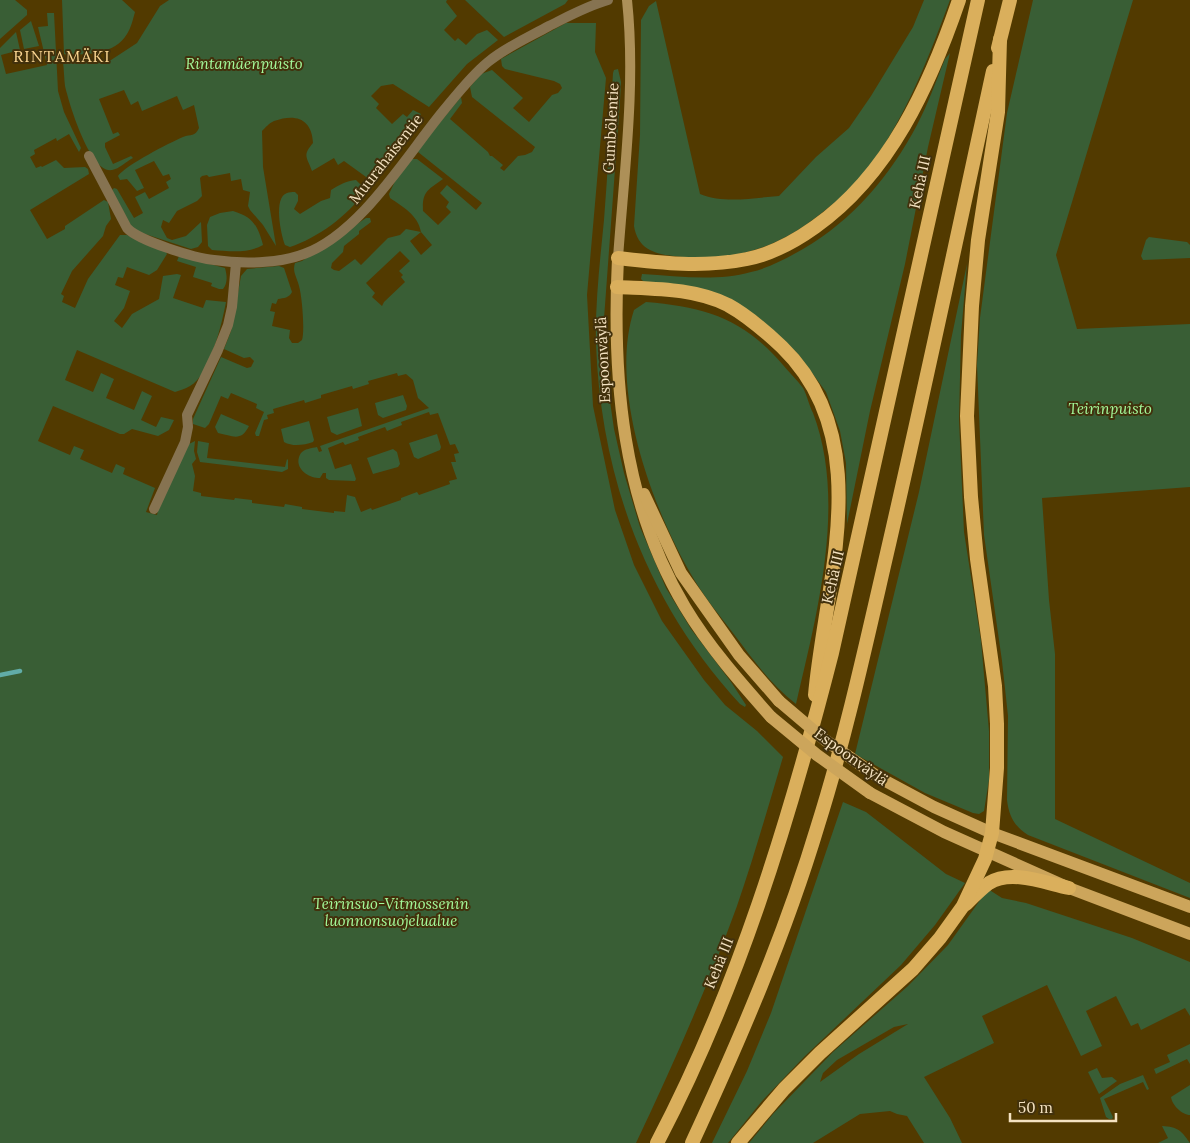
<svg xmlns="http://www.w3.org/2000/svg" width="1190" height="1143" viewBox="0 0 1190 1143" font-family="Lora,serif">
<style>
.green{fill:#395e35;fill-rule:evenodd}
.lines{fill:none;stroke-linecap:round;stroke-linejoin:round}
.stream{stroke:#61aca8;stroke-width:4.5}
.minor{stroke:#867351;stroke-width:10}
.secondary{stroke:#ad9058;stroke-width:10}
.primary{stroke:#cca55b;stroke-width:12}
.trunk{stroke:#daaf5c;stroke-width:14}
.primary-bridge{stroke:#cca55b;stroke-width:12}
.labels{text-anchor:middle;stroke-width:4;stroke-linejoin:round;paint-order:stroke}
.park-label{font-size:15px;font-style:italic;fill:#a3f99a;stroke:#42310c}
.street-label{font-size:15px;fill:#f5e3c2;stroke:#42310c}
.neighbourhood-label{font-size:16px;letter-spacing:1px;fill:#fbd692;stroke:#42310c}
</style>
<rect width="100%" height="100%" fill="#523a00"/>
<g class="green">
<polygon points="0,0 15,0 27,10 27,15 0,39"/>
<path d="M62,0H122L135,12C133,19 131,28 127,34C114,55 88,54 67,55L64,54Z"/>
<path d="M169,0H447L446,2L457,16L444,30L455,41L458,38L466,45L477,34L487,30L498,40L467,64L429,107L393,84L381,86L371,96L379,104L376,108L392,124L403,114L407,117L413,110L421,114L373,182L344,161L338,165L334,158L312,171C307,157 302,156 313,143C312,119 296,113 274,121C269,123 265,128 262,131L263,167L276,246L263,225L250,210L248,206L250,192L243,190L241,179L231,181L230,173L209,177L207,175L202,176L200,178L202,196L197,201L177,211L169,223L163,220L161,227L167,238L172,240L186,236L201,222L202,242L198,247L191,249L136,231L131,226L112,190L114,188L117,189L134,218L143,213L135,197L145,192L149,199L169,188L166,182L171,179L169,174L163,176L154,161L135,170L144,188L137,191L127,179L120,180L118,176C126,165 169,143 183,137C191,134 195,137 199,128L194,105L183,110L177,96L142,111L138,101L131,105L124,90L99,99L113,134L118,132L120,135L105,143V147L113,164L131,156L133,158C127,161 119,169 112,170C90,174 69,103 65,86C64,78 64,70 63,62L111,60L137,43L160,6Z"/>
<polygon points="465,0 568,0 565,4 504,37"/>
<path d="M924,0H950C926,65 899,135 852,188C846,195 837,201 829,207C784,245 742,261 683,257C659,255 638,252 634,226L640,135L641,20L649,6L656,1L700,194C725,204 752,198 779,196L816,157L849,128L871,96L913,27Z"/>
<path d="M1033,0H1133L1056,255L1077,329L1190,324V487L1042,498L1049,600L1055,654V819L1190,883V898L1028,835C1014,826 1009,816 1007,800L1008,716L1002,661L984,535L977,365L980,318L1007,113Z"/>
<path d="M47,13H54L58,91L64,112L81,148L79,152L69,134L57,141L56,138L34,150L35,154L30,157L36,168L41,166L42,167L56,160L64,168L85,167L88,169L89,174L30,210L47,239L65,229V226L104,200L108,202L111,219L106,226L103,236L72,271L61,294L64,296L62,302L75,308L88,279L120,235H127L165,250L167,254L157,270L149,275L127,267L123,278L118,277L115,285L130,291L124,308L114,321L122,328L132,314L159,299L163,276L177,274L181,275L173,298L203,308L206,300L226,302C222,323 210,375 190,386C185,389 180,390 175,392L77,350L65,380L93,392L101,373L114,379L106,398L134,410L142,391L152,396L141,420L156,427L161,417L174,420L169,430L158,436L132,429L124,434H120L53,406L38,441L70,455L74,446L84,450L80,459L112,473L116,464L125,468L123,474L155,488L146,512L157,515L159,506L189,444L195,441L194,451L196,459L192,464L195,476L193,491L201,493V496L234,500L235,498L252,500V503L284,507L285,504L302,507V509L334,513V511L345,512L347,495L355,497L361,512L371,508L372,510L401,500V498L417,492L419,495L450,484L449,481L457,479L451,462H456L454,454L459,453L455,444L450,445L438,413L430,415L429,412L401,422L402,425L387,431L385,427L358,437L359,440L345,445L343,442L328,448L335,469L351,464L356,479L355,481L329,480L326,478V473H323L320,478C308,478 292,467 301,453C304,449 312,448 317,447L319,452L322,451L320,446L429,408L418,398L413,380L406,374L398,376L397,373L368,381L369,384L353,389L352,386L321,395V398L305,403L304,400L273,409L274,413L267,415L268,419L264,420L259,436H256L255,433L264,412L256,408L257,404L231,393L228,399L221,396L209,424L205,428L193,424V419L221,357L247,368L251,367L254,361L250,357L244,358L224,349L231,331L241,276L247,269L279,266L284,268L292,292C289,298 284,298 278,299L276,304L272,303L270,311L275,312L272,326L290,330L289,338L292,343H298L302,340C305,331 302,296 299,286C297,277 292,272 295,263L302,261L366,218H370L371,222L359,231V234L344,246L343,252L332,263L331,268L334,270L339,271L355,259L361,265L388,238L400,235L406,229L421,232C418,215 403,207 390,198L389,194L398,175L411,159H417L443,179C428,190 422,191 423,211L438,225L451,212L446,207L449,202L440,193L447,185L476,210L482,203L418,152V149L461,97L462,103L450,119L488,152L490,156H492L503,165L500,168L504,171L518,156L525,155L532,152L535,147L472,97L470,87L481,74L492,70L523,98L513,108L529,122L552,95L558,93L562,88L560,84L554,81L505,69L502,66L501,59L566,23H596L595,52L606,78L587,295L593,406L615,510L634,565L662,621L704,680L725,705L757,731L783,757C768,807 754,857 737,906C708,986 673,1065 636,1143H0V48L16,32L20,50L1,55L6,74L47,65L38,27L48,26ZM421,232L432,245L421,255L410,241ZM400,251L410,261L399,271L403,275L401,277L405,282L384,302L382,306L372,297L375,293L366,283Z"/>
<polygon points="31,21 39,46 24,49 20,30"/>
<path d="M950,53L928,147L905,264L870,411L847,524L846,463L840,431L826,392L799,355L757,316L645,283L641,279L642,274C678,276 715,282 751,272C769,268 787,258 803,249C853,220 890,176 917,125C928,104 936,81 945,59Z"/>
<path d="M618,69L621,82L620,101L602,346L614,429L624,473L640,527L666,588L691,629L731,682L746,705L745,707L740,704C648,604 601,480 596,344C595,303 600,261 604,220C608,171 610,122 613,73L614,70Z"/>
<path d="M356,180L362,186L364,192C348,216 317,238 290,247L285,245C281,235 273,197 287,193C289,192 292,192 295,192L298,195V201L294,209L300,214L321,201L330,198L331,190C339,185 346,181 356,180Z"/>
<path d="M233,211C253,217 258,226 263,245C247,254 229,251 212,250L208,246L207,225L210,217L220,213Z"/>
<polygon points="1149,237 1187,242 1190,245 1190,258 1143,260 1141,256 1146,240"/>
<path d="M179,256L225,268C227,275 228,283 223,289H219L211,286L212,283L193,277L196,267L177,261Z"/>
<polygon points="967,264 961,335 959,420 964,532 981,641 989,731 989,780 984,811 979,814 973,813 925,793 855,754 919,492"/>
<path d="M646,302C705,307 743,318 783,365C789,372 797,380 803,388C807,395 809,405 813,413C847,502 817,614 796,704C770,684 752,658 733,633C720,616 706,599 695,581C653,512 608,389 634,310Z"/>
<polygon points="403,395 407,406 406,410 383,418 378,415 375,403"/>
<polygon points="358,408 362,426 337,435 331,432 327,417"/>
<path d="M221,414L249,426C241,442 233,436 218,433L215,427Z"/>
<path d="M309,421L314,440L313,442C304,445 293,447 284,442L281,429Z"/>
<polygon points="437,434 441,447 440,450 418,459 414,457 409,443"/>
<polygon points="198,441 209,443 207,458 285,467 287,459 288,460 288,469 282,472 200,462 197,452"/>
<polygon points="393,449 397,452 400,464 398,467 373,474 367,458"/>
<polygon points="843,802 866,812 946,874 965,883 935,925 901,965 804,1057 762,1101 728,1143 712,1143 747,1071 771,1013"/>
<path d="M988,889L1002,898L1026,903L1132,938L1190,962V1016L1185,1008L1141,1030L1138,1023L1131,1026L1116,996L1086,1011L1102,1046L1081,1056L1047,985L982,1016L994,1043L924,1077L950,1118L962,1143H924L907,1116L897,1114L890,1111L860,1114L813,1143H749L773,1114L833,1052L908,986L948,945ZM908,1024L859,1054L820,1082L823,1073L837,1060L894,1027Z"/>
<polygon points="1190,1044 1190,1064 1187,1059 1156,1074 1154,1069 1170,1062 1167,1055"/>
<polygon points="1097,1068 1102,1078 1112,1077 1117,1081 1099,1094 1088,1072"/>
<polygon points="1143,1075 1149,1089 1147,1090 1143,1082 1104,1099 1113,1117 1112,1119 1109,1119 1106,1117 1100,1098 1120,1084"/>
<path d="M1190,1085V1115C1182,1115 1172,1105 1171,1097Z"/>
<path d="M1162,1126C1178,1127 1181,1130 1190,1143H1158L1168,1138Z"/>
</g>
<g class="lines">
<polyline class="stream" points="0,675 20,671"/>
<g class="minor">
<path d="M89,156L127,228C139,241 195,258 214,260C241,264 278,264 304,254C361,233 406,156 444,110C458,93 471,76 488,62C506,47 529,37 549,26C569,16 587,6 608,0"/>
<polyline points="154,509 185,442 188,427 187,415 218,350 228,325 232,307 236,263"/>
</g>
<path class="secondary" d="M618,258C624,173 636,85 627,0"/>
<g class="primary">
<path d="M618,258C612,378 622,502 685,607C709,647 740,682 771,717"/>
<polyline points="644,494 681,573 739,655 779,701"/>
<polyline points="878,777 934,807 992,833 1190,907"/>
<polyline points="870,793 944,832 1069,888 1190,934"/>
</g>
<g class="trunk">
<polyline points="998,48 1010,0"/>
<path d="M618,258C661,263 704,268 747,259C772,254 794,242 815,227C890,174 930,85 959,0"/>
<path d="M617,287C654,289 694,288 728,305C748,316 765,331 782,347C878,440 825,581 815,695"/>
<path d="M966,904C973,897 981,889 989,883C1011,869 1045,883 1069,888"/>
<path d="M657,1143C738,989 789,821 832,653L978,0"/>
<path d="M692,1143C740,1039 785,935 818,825C846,736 866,644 887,553C924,393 958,232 993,71"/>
<polyline points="738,1143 784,1089 820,1053 913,969 940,938 963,906 985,859 992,833 997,768 997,724 995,686 977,559 971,497 967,416 972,306 978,240 998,112 1000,39"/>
</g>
<g class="primary-bridge">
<polyline points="779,701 825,740 878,777"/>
<polyline points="771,717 817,755 870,793"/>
</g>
</g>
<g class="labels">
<g class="park-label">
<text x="244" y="69">Rintamäenpuisto</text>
<text x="1110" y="414">Teirinpuisto</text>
<text x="391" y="909">Teirinsuo-Vitmossenin<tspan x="391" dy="17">luonnonsuojelualue</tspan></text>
</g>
<g class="street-label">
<text transform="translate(611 128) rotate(-87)" y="5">Gumbölentie</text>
<text transform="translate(386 159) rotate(-52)" y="5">Muurahaisentie</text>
<text transform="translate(920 182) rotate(-78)" y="5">Kehä III</text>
<text transform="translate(603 360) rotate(-93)" y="5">Espoonväylä</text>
<text transform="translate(833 577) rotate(-77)" y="5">Kehä III</text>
<text transform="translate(851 757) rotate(36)" y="5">Espoonväylä</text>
<text transform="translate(719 963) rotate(-68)" y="5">Kehä III</text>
</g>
<g class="neighbourhood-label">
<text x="62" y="62">RINTAMÄKI</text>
</g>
</g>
<path d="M1010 1113v8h106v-8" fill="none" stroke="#f5e3c2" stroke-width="2.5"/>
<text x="1018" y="1113" font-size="15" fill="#f5e3c2" stroke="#42310c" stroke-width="4" paint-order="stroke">50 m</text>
</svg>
